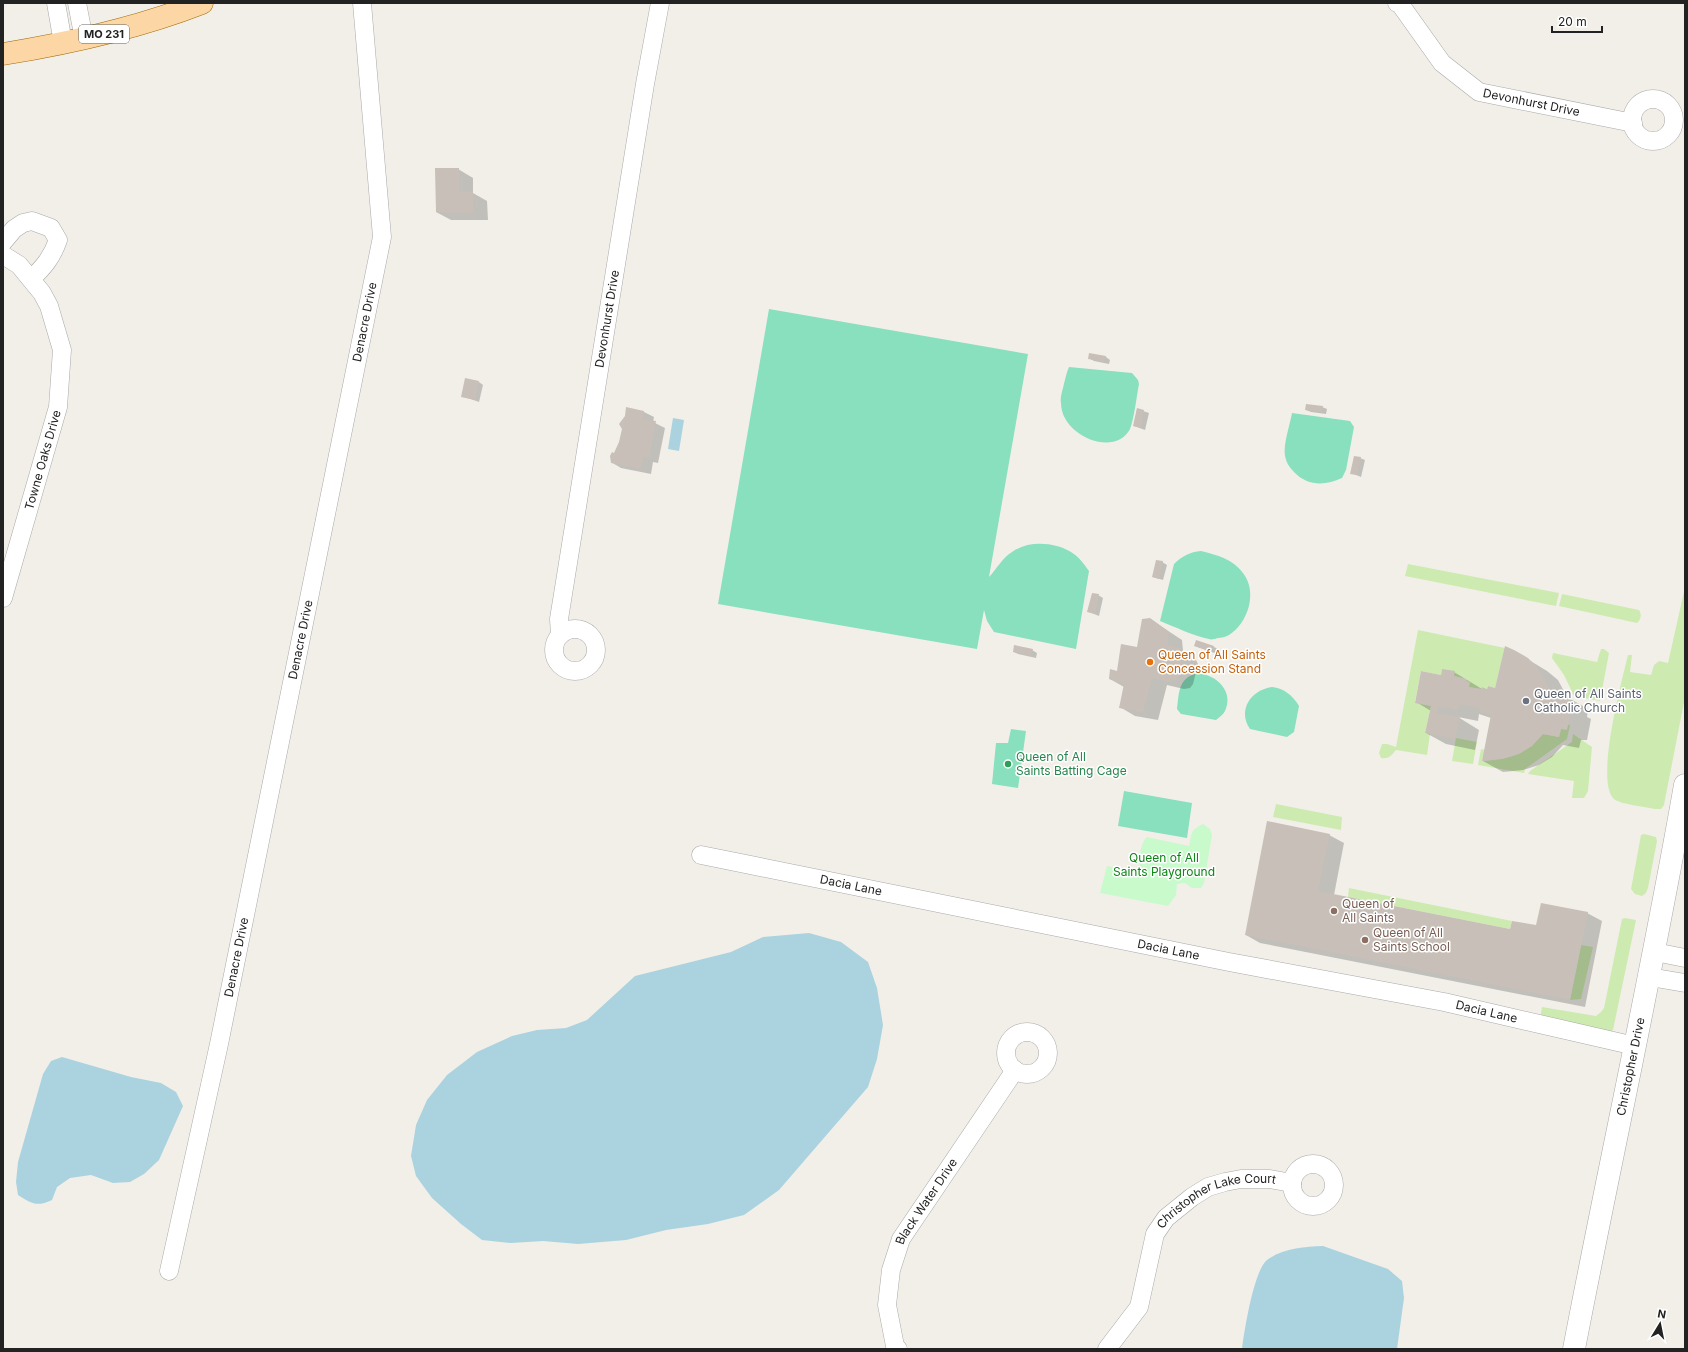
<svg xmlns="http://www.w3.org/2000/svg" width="1688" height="1352" viewBox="0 0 1688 1352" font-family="Inter,sans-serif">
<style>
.grass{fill:#cdebb0}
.park{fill:#c8facc}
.pitch{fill:#88e0be}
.water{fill:#aad3df}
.shadow{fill:#0003}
.building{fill:#c7bfb8}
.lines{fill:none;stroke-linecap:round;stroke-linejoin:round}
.minor-casing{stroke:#a9a9a9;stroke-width:19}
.tertiary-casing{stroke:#a9a9a9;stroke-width:23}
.primary-casing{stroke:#a06b00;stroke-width:23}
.minor{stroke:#fff;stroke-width:18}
.tertiary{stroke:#fff;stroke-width:22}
.primary{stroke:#fcd6a4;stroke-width:22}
.food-dot{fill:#e8710a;stroke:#fff;stroke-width:1.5}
.worship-dot{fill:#6b7280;stroke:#fff;stroke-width:1.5}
.leisure-dot{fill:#2e9e5b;stroke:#fff;stroke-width:1.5}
.education-dot{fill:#8d6e63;stroke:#fff;stroke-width:1.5}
.labels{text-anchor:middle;stroke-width:3;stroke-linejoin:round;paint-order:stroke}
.shield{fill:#fff;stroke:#646464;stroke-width:1}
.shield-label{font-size:11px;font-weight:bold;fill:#222}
.street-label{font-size:12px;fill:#222;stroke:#fff}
.food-label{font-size:12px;fill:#c56008;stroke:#fff;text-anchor:start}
.worship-label{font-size:12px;fill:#5b616d;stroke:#fff;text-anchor:start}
.leisure-label{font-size:12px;fill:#27864d;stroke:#fff;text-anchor:start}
.park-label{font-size:12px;fill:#0c8416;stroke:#fff}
.education-label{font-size:12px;fill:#785e54;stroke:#fff;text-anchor:start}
</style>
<rect width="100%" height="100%" fill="#f2efe9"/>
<g class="grass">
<polygon points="1408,564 1559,593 1556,606 1405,576"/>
<path d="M1685,587V697L1664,805L1661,809H1655C1646,807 1619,804 1614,799C1595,782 1621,684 1627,659L1628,655H1632L1630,672L1651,675L1654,665L1659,661L1668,663Z"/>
<path d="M1562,594L1639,610C1642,615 1641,619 1637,623L1559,606Z"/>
<path d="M1418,630L1505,648L1495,688L1488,686L1487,689L1482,687L1481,689L1469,687L1466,679L1454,676L1442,669L1441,675L1421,671L1415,702L1431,706L1425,733L1430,734L1427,755L1396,750C1391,756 1389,759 1381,758L1379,753L1382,744H1387L1396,747Z"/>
<polygon points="1601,649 1604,649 1609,653 1600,701 1574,696 1564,675 1552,658 1553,653 1597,662"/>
<path d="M1568,725H1570L1567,739L1525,769L1524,773L1478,765L1481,749L1485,750L1482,761C1510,759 1524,755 1543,734L1559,737L1561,729Z"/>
<polygon points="1573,734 1592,747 1588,791 1584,798 1572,798 1574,781 1528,774 1530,771 1572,742"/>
<polygon points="1456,738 1477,742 1473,764 1452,761"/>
<polygon points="1276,804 1342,817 1341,830 1273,817"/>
<polygon points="1644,834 1656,837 1657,841 1648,888 1646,893 1642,896 1635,894 1631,889 1641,835"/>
<polygon points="1349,888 1512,921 1510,929 1348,897"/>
<polygon points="1625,918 1636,920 1613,1030 1608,1034 1540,1019 1542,1007 1596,1016 1601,1012 1604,1008 1622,919"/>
<polygon points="1581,945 1593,947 1581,999 1570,1000"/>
</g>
<path class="park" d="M1203,824L1210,829L1212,835L1204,883L1201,888H1192L1185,883L1177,884L1176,895L1168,906L1100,893L1107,866L1142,873C1138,864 1139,844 1147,837L1189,846C1192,833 1190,830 1203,824Z"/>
<g class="pitch">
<path d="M769,309L1028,354L989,577C996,570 1002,558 1012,552C1028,540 1055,542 1071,552C1079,557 1084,564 1089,571L1076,649L994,632L987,621L984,610L977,649L718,604Z"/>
<path d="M1069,367L1132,373L1138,380L1139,384C1137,394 1134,420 1130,429C1115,458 1061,436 1061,403C1060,398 1062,392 1063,388C1065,380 1066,374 1069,367Z"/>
<path d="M1292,413L1350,421L1354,427L1346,470L1342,478C1325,486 1307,486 1294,472C1289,467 1286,462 1285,456C1283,444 1290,425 1292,413Z"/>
<path d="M1201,551C1217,555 1233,559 1243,573C1258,592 1248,623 1229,635C1226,637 1221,638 1218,638C1215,639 1211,640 1209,639C1196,637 1173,626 1160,621L1174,564C1182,556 1190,552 1201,551Z"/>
<path d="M1195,674C1214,672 1235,691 1225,711C1223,715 1219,717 1216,720L1181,714L1177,709C1179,694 1178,679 1195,674Z"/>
<path d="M1272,687C1284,688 1293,696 1299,706L1294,732L1287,737L1250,729C1237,710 1251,690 1272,687Z"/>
<polygon points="1011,729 1026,731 1018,788 992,784 996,743 1008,743"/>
<polygon points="1124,791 1192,803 1187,838 1118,826"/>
</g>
<g class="water">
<polygon points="673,418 684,420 679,451 668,449"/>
<polygon points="809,933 841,942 868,962 877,988 883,1025 877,1059 868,1087 779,1190 744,1215 708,1224 666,1230 626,1240 578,1244 543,1241 511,1243 482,1240 461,1224 432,1198 416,1176 411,1156 416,1125 427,1100 447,1075 477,1052 512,1036 537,1030 566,1028 587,1020 635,976 731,952 763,937"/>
<path d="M62,1057L131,1077L161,1083L176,1092L183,1106L159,1160L144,1174L130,1182L113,1183L91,1175L70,1178L57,1187L52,1200C37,1207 32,1204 18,1195L16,1182L18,1162L43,1074L51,1061Z"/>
<path d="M1323,1246L1388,1269L1402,1281L1404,1298L1397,1349H1242C1244,1332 1254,1270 1267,1260C1283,1248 1304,1247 1323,1246Z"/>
</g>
<g class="shadow">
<polygon points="458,169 473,178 473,193 487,201 488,220 451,220 436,212"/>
<polygon points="1106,357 1110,360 1109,364 1094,361 1089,358"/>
<polygon points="479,382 483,385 479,402 462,396"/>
<polygon points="1322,407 1327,409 1326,414 1311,412 1306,410"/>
<polygon points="627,409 644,412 654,417 653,422 665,428 658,463 653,462 651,474 621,468 611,462 620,442"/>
<polygon points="1137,409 1149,413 1145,430 1134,426"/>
<polygon points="1360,458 1365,460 1361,477 1351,473"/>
<polygon points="1162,562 1167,565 1163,580 1153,577"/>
<polygon points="1098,595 1103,598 1099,616 1089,612"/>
<polygon points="1150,619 1182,640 1183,651 1195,658 1198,664 1193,684 1190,688 1184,689 1167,685 1158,720 1135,716 1120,707 1124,687 1110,679 1118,672 1138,648"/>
<polygon points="1195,646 1214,647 1218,649 1217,654"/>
<polygon points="1032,650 1037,653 1036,658 1018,654 1014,652"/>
<polygon points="1514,651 1547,671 1558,680 1567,697 1588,709 1587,717 1591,719 1587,740 1581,740 1579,748 1563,745 1552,757 1539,765 1523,770 1503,772 1483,761 1491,718 1479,714 1478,721 1458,717 1479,730 1475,750 1446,744 1426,733 1431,711 1416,702 1441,676 1454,672 1482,689 1496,689"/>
<polygon points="1329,835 1344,843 1334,895 1511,930 1537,927 1587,913 1602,921 1585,1007 1260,943 1246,935"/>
</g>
<g class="building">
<polygon points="435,168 459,168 459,192 473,192 473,213 436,212"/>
<polygon points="1089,353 1106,356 1105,362 1088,359"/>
<polygon points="465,378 479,381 475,400 461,397"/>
<polygon points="1306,404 1323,406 1322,412 1305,410"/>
<polygon points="626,407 644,411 643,419 656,421 649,458 643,457 641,469 611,463 610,456 612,452 614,453 619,442 622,429 619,424 625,416"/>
<polygon points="1137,408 1144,410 1141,428 1133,426"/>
<polygon points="1354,456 1361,457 1357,475 1350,474"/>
<polygon points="1156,560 1163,561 1159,579 1152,577"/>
<polygon points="1092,593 1099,594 1095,614 1087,612"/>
<polygon points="1150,618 1168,631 1168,645 1180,648 1183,655 1179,676 1176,680 1168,682 1152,678 1143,712 1119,708 1124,684 1109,679 1110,669 1117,671 1121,644 1137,647 1142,619"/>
<polygon points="1196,640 1214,646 1212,652 1194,646"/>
<polygon points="1014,645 1033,649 1031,656 1013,652"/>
<polygon points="1505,646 1514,650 1528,658 1538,668 1546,681 1551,693 1569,696 1567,706 1572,707 1567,730 1561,729 1559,737 1543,734 1532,746 1519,754 1502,759 1482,761 1491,715 1479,712 1480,708 1460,704 1458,710 1439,706 1437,713 1460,717 1455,739 1425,733 1431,706 1415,703 1421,671 1441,675 1442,669 1455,671 1454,676 1466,679 1466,681 1470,682 1469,687 1481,689 1482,687 1487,689 1488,686 1495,688"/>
<polygon points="1267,821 1330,834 1318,891 1510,929 1512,921 1536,925 1541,903 1588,912 1570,1000 1245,935"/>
</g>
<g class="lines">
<defs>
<g id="minor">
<polyline points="56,3 63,43"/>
<polyline points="77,3 84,39"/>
<path id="s1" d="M1397,3L1400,4L1442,63L1479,92L1633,123"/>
<circle cx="1653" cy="120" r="21"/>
<path d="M3,242L14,229L23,223L32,221L51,228L58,240C52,257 44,267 31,279"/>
<polyline points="3,255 19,265 42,293 49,306 62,350 58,407 3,598"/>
<circle cx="575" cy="650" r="21"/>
<path id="s2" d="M560,635L559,619L645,84L660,3"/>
<path id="s3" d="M701,855L1229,962L1444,1002L1635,1046"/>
<polyline points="1655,952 1685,958"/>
<polyline points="1650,977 1685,983"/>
<circle cx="1027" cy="1053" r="21"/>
<circle cx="1313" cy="1185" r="21"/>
<path id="s4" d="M169,1271L219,1044L382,237L362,3"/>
<path id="s5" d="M898,1349L895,1346L887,1305L891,1270L901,1239L1015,1070"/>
<path id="s6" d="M1107,1349L1139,1307L1155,1234L1166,1218L1192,1197L1208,1187L1225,1182L1241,1179H1270L1292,1183"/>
</g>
<g id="tertiary">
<path id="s7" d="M1574,1349C1610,1161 1652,974 1685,785"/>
</g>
<path id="primary" d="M3,54C71,43 138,28 202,3"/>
</defs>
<use href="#minor" class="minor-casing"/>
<use href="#tertiary" class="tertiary-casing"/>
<use href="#primary" class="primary-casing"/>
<use href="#minor" class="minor"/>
<use href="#tertiary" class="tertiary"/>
<use href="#primary" class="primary"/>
</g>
<circle class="food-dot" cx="1150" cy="662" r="4"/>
<circle class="worship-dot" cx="1526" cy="701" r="4"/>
<circle class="leisure-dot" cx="1008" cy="764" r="4"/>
<g class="education-dot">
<circle cx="1334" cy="911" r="4"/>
<circle cx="1365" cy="940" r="4"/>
</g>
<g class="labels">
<rect class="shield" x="79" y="25" width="50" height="18" rx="3"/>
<g class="shield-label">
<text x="104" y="38">MO 231</text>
</g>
<g class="street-label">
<text dy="4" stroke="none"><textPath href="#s1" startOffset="176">Devonhurst Drive</textPath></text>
<text dy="4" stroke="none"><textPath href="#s2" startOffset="320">Devonhurst Drive</textPath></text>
<text dy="4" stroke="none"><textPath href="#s4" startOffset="969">Denacre Drive</textPath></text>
<text transform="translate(43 460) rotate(-74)" y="4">Towne Oaks Drive</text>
<text dy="4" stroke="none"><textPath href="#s4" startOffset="645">Denacre Drive</textPath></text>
<text dy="4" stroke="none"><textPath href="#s3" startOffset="153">Dacia Lane</textPath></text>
<text dy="4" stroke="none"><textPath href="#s3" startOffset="477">Dacia Lane</textPath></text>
<text dy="4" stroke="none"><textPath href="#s4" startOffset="321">Denacre Drive</textPath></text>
<text dy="4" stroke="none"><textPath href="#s3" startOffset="801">Dacia Lane</textPath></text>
<text dy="4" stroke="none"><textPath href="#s7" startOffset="288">Christopher Drive</textPath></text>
<text dy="4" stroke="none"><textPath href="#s5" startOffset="159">Black Water Drive</textPath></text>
<text dy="4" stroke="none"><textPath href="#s6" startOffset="202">Christopher Lake Court</textPath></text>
</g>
<g class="food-label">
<text x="1158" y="659">Queen of All Saints<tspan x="1158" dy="14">Concession Stand</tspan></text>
</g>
<g class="worship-label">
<text x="1534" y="698">Queen of All Saints<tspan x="1534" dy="14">Catholic Church</tspan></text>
</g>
<g class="leisure-label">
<text x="1016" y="761">Queen of All<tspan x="1016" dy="14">Saints Batting Cage</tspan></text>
</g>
<g class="park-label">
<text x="1164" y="862">Queen of All<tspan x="1164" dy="14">Saints Playground</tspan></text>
</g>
<g class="education-label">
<text x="1342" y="908">Queen of<tspan x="1342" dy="14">All Saints</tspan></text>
<text x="1373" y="937">Queen of All<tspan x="1373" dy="14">Saints School</tspan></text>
</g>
</g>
<rect width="1688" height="1352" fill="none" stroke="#222222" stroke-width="8"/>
<g transform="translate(1660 1324) rotate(10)" stroke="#ffffff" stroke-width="3" paint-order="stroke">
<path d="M0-3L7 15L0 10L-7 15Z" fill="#222222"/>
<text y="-6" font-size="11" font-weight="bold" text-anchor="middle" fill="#222222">N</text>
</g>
<path d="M1552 26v6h50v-6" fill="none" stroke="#222222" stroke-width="2"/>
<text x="1558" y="26" font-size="12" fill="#222222" stroke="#ffffff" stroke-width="3" paint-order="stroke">20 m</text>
</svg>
